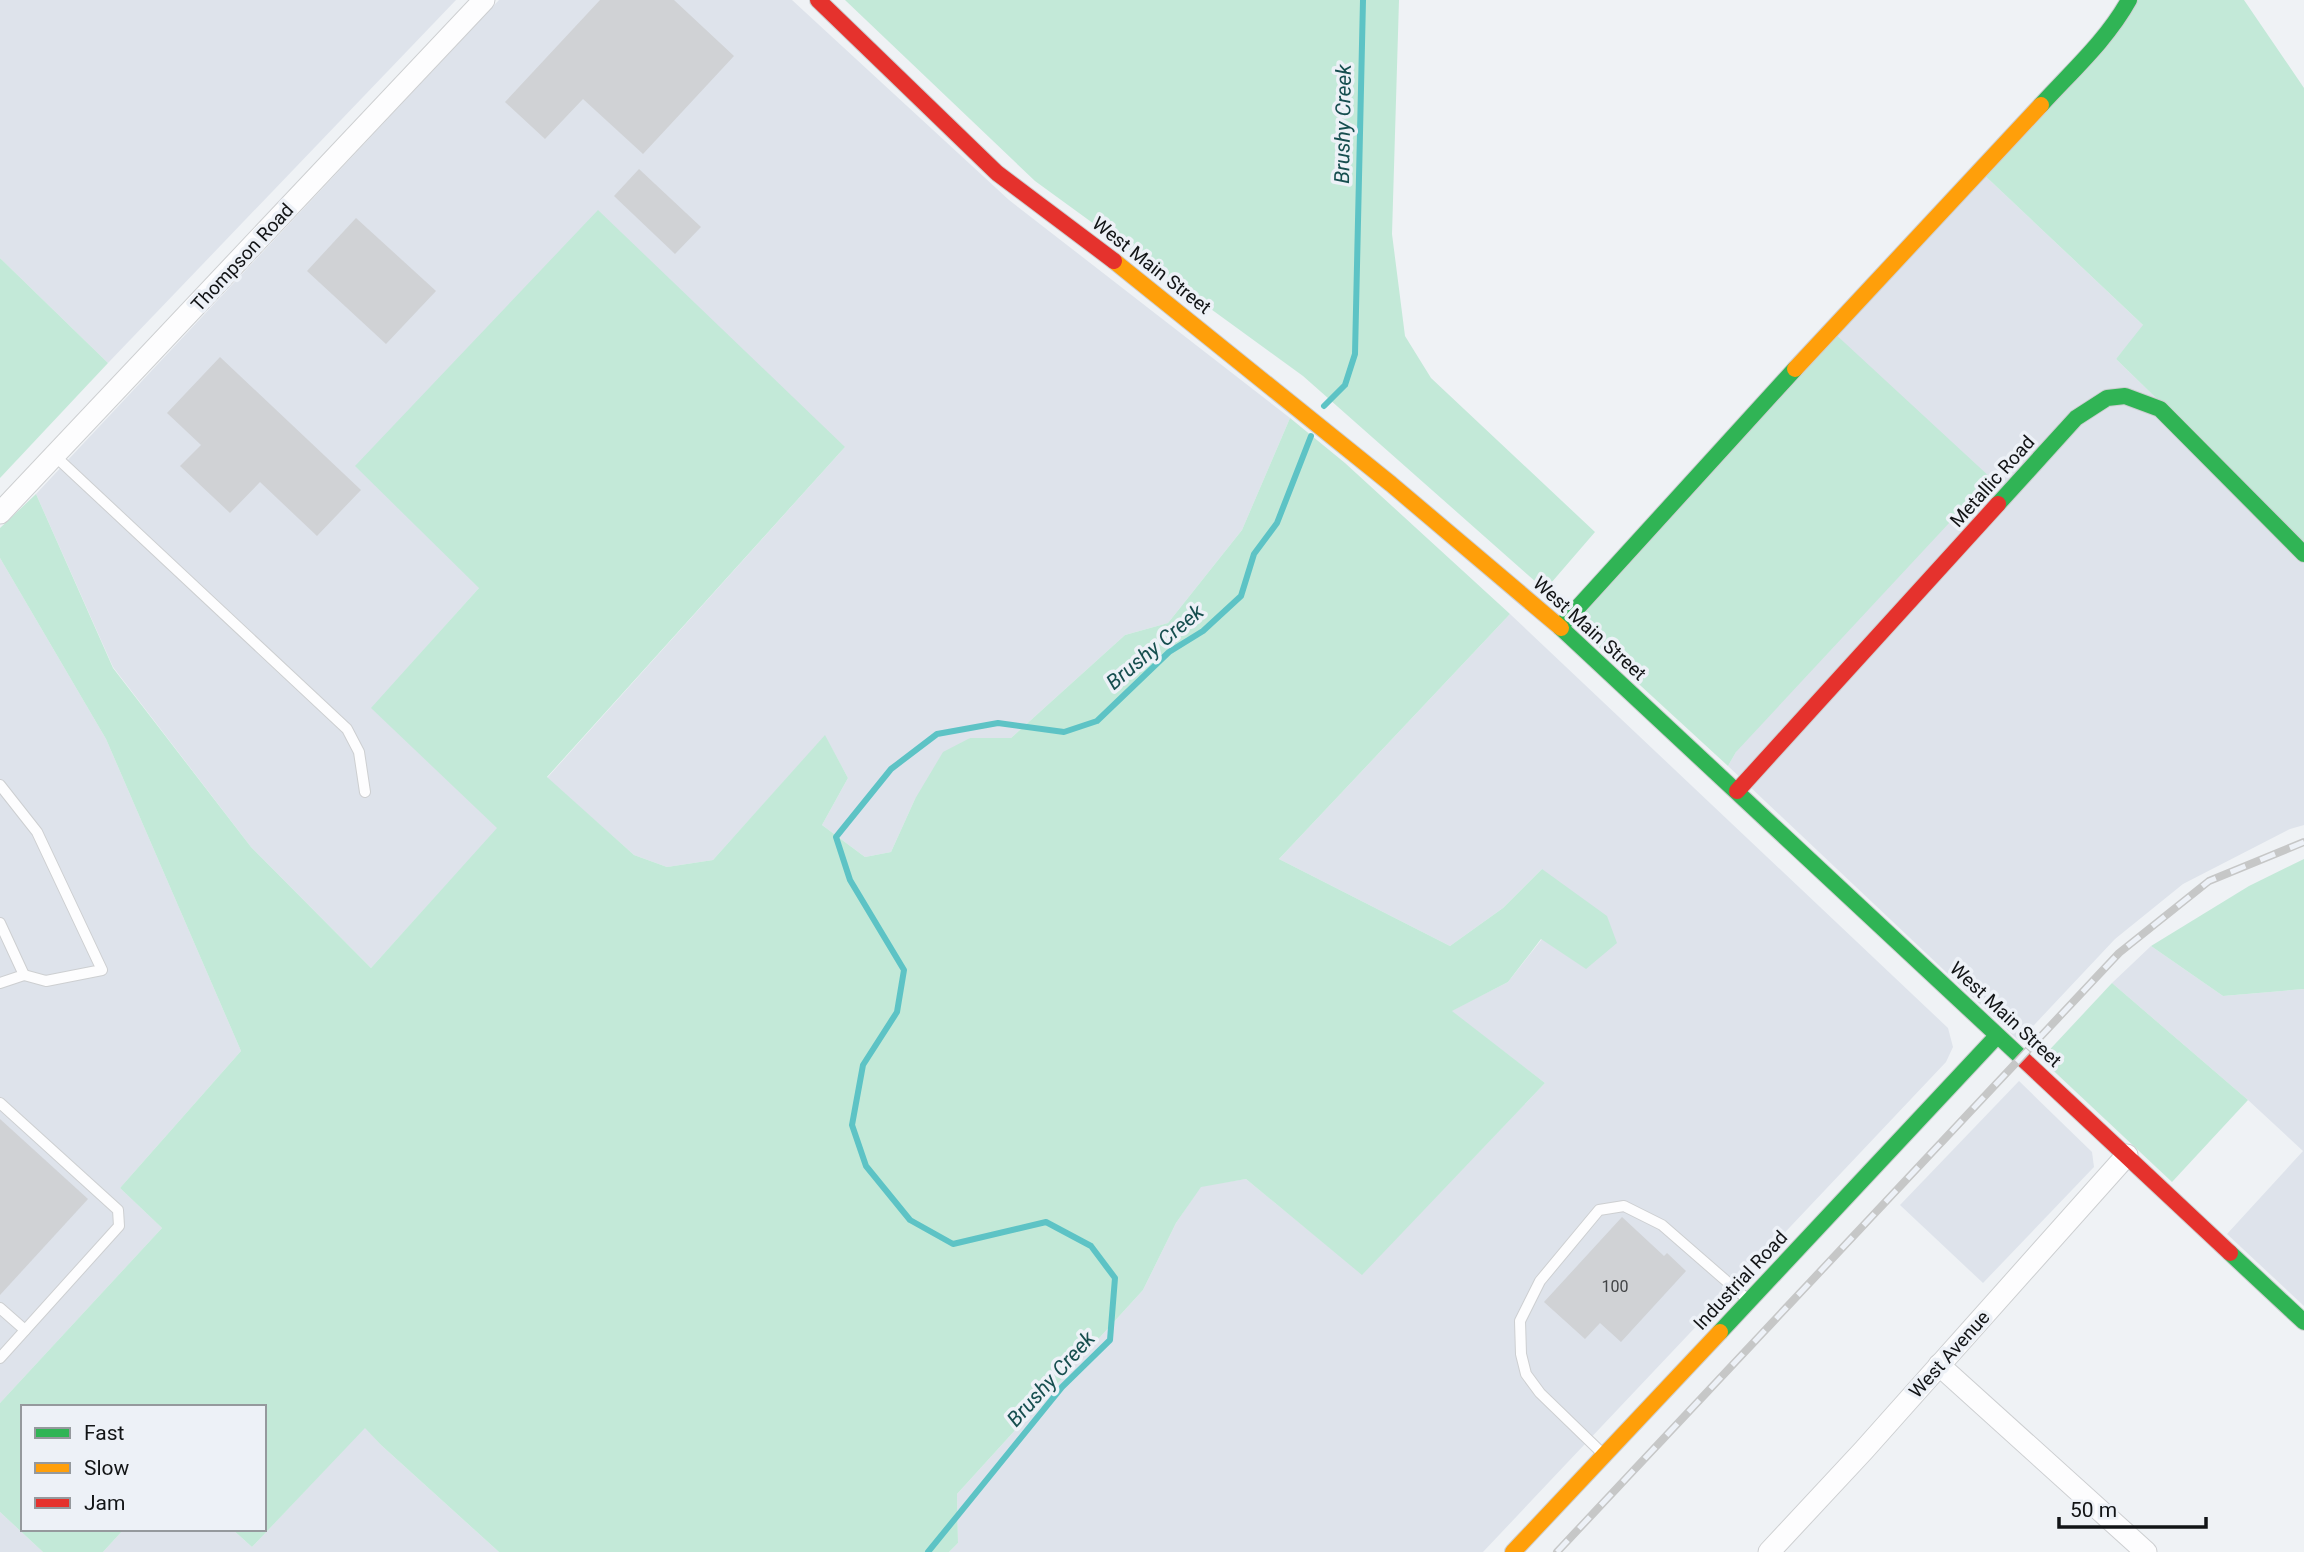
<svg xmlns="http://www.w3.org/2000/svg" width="2304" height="1552" viewBox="0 0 2304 1552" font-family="Roboto,sans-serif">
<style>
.built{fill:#dee3eb}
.green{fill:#c3e9d8}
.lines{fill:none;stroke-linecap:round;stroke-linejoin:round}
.stream{stroke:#5dc3c5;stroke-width:6}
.building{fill:#d0d2d5}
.lane-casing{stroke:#cdcfd1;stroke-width:12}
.street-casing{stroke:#cdcfd1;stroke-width:23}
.fast-casing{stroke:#cdcfd1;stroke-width:18}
.slow-casing{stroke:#cdcfd1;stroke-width:18}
.jam-casing{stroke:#cdcfd1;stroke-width:18}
.lane{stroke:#fdfdfe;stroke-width:10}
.street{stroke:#fdfdfe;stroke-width:21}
.fast{stroke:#30b455;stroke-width:16}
.slow{stroke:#ff9f0a;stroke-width:16}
.jam{stroke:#e5322d;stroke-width:16}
.rail-casing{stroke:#c6c7c7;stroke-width:8}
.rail{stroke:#edf1f7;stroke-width:5;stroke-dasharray:16;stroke-linecap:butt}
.labels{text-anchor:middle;stroke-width:7;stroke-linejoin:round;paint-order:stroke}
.number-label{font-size:16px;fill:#424446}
.street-label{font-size:19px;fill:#121416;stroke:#edf1f7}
.water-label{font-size:21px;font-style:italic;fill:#164e4f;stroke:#edf1f7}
</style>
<rect width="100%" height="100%" fill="#eff2f5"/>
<g class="built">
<polygon points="0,0 456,0 108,363 0,258"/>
<polygon points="499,0 792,0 1009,200 1290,418 1242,530 1168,623 1125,635 1011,738 970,738 915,799 891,852 865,857 822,825 848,778 825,736 713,860 667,867 634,855 547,778 845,447 479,588 372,708 498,828 371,968 251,847 113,667 36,494"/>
<polygon points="1980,171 2144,326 2116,359 2304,542 2304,825 2290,829 2183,884 2115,939 2019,1041 1728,766 1736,752 1832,331"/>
<polygon points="0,558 106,739 241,1051 120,1188 162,1228 0,1403"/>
<polygon points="1510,614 1948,1028 1953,1047 1946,1062 1483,1552 949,1552 958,1543 957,1494 1143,1290 1176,1223 1201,1186 1246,1179 1362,1274 1545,1083 1451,1011 1508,982 1542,939 1542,869 1503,908 1450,946 1279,859"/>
<polygon points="2151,946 2223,996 2304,989 2304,1306 2227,1234 2303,1151 2248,1100 2112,983"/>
<polygon points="2019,1081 2092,1152 2094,1167 1983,1283 1900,1205"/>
<polygon points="365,1427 381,1445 499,1552 103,1552 124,1529 232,1529 252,1547"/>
<polygon points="0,1512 43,1552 0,1552"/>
</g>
<g class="green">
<polygon points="845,0 1399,0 1392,234 1405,336 1431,378 1595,532 1545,590 1303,376 1035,181"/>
<polygon points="2130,0 2244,0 2304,88 2304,542 2116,359 2143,325 1980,171"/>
<polygon points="598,210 845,447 547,777 634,855 667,867 713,860 825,735 848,778 822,825 865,857 891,852 915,799 943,752 970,738 1011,738 1125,635 1168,623 1242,530 1290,418 1345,463 1510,614 1279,859 1450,946 1503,908 1542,869 1607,916 1617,943 1586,969 1541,939 1508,982 1452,1011 1545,1083 1362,1275 1246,1179 1201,1187 1176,1223 1143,1290 957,1494 958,1543 949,1552 499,1552 381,1445 365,1428 252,1547 232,1529 264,1529 264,1407 23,1407 23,1529 124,1529 103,1552 43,1552 0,1512 0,1403 162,1228 120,1188 241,1051 106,739 0,558 0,528 36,494 113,668 251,847 371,968 497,828 371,708 479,588 355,466"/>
<polygon points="0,258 108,363 0,478"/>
<polygon points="1832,331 1991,478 1736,752 1728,766 1579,629 1576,606"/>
<polygon points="2304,859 2304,989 2223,996 2151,946 2249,886"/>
<polygon points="2112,983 2248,1100 2172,1182 2041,1059"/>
</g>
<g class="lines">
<g class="stream">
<polyline points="1324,406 1345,385 1355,354 1363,0"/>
<polyline points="928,1552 1062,1387 1110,1340 1115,1278 1091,1246 1046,1222 953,1244 910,1220 866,1166 852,1125 863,1065 897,1012 904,970 850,880 836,837 891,769 937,734 998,723 1064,732 1097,721 1169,652 1203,631 1241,596 1254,554 1277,523 1311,436"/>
</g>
</g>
<g class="building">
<polygon points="600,0 674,0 734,56 643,154 583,99 545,139 505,102"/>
<polygon points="639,169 701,227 675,254 614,196"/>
<polygon points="356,218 436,291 386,344 307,271"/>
<polygon points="220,357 361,490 317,536 260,482 230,513 180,466 201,445 167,413"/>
<polygon points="0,1119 88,1199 0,1295"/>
<polygon points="1622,1217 1664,1256 1667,1253 1686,1271 1621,1342 1600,1323 1585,1339 1544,1302"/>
</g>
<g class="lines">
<defs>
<g id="lane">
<polyline points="55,456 347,729 359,752 365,792"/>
<polyline points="0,785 37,832 102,970 46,981 24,975"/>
<polyline points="0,923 24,975 0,983"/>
<polyline points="0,1103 118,1210 119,1226 0,1358"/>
<polyline points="0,1308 25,1330"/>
<polyline points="1602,1453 1540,1393 1526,1374 1521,1354 1520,1321 1540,1281 1599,1210 1624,1206 1662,1225 1747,1299"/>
</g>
<g id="street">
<polyline points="0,513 484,0"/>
<polyline points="1939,1365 2146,1552"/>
<polyline points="1769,1552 1864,1450 2127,1155"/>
</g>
<g id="fast">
<path d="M2041,105C2071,72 2107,40 2129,0"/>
<polyline points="1998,504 2076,418 2107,398 2125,396 2160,409 2304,554"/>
<polyline points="1560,627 1795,369"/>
<polyline points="1561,628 2024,1060"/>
<polyline points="2230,1253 2304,1322"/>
<polyline points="1720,1332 1997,1036"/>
</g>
<g id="slow">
<polyline points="1114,261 1391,484 1561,628"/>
<polyline points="1795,369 2041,105"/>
<polyline points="1513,1552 1720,1332"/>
</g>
<g id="jam">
<polyline points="818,0 997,173 1114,261"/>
<polyline points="1737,791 1998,504"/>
<polyline points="2024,1060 2230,1253"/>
</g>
</defs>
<use href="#lane" class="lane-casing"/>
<use href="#street" class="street-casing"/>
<use href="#fast" class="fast-casing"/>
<use href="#slow" class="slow-casing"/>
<use href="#jam" class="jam-casing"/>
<use href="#lane" class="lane"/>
<use href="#street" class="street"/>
<use href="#fast" class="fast"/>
<use href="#slow" class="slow"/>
<use href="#jam" class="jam"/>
<defs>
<polyline id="rail" points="1557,1552 2119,953 2209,881 2304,842"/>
</defs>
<use href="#rail" class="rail-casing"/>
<use href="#rail" class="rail"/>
</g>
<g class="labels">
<g class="number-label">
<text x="1615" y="1292">100</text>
</g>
<g class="street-label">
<text transform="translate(242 257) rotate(-47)" y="7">Thompson Road</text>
<text transform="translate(1152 265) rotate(38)" y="7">West Main Street</text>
<text transform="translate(1992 481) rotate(-48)" y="7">Metallic Road</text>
<text transform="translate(1590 628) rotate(42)" y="7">West Main Street</text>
<text transform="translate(2006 1014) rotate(43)" y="7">West Main Street</text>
<text transform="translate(1740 1280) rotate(-47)" y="7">Industrial Road</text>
<text transform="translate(1949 1354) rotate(-48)" y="7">West Avenue</text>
</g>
<g class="water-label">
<text transform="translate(1343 124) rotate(-89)" y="7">Brushy Creek</text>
<text transform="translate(1155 647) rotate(-40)" y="7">Brushy Creek</text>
<text transform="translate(1051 1379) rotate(-48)" y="7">Brushy Creek</text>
</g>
</g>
<rect x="21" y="1405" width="245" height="126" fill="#edf1f7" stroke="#95999d" stroke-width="2"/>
<rect x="35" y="1428" width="35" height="10" fill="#30b455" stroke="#95999d" stroke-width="2"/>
<text x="84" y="1440" font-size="21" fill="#121416">Fast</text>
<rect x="35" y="1463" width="35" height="10" fill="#ff9f0a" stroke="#95999d" stroke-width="2"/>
<text x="84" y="1475" font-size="21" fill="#121416">Slow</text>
<rect x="35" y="1498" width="35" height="10" fill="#e5322d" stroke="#95999d" stroke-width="2"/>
<text x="84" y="1510" font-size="21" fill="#121416">Jam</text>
<path d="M2059 1517v10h147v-10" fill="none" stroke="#121416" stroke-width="3.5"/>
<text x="2070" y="1517" font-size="21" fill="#121416" stroke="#edf1f7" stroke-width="5" paint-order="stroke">50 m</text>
</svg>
